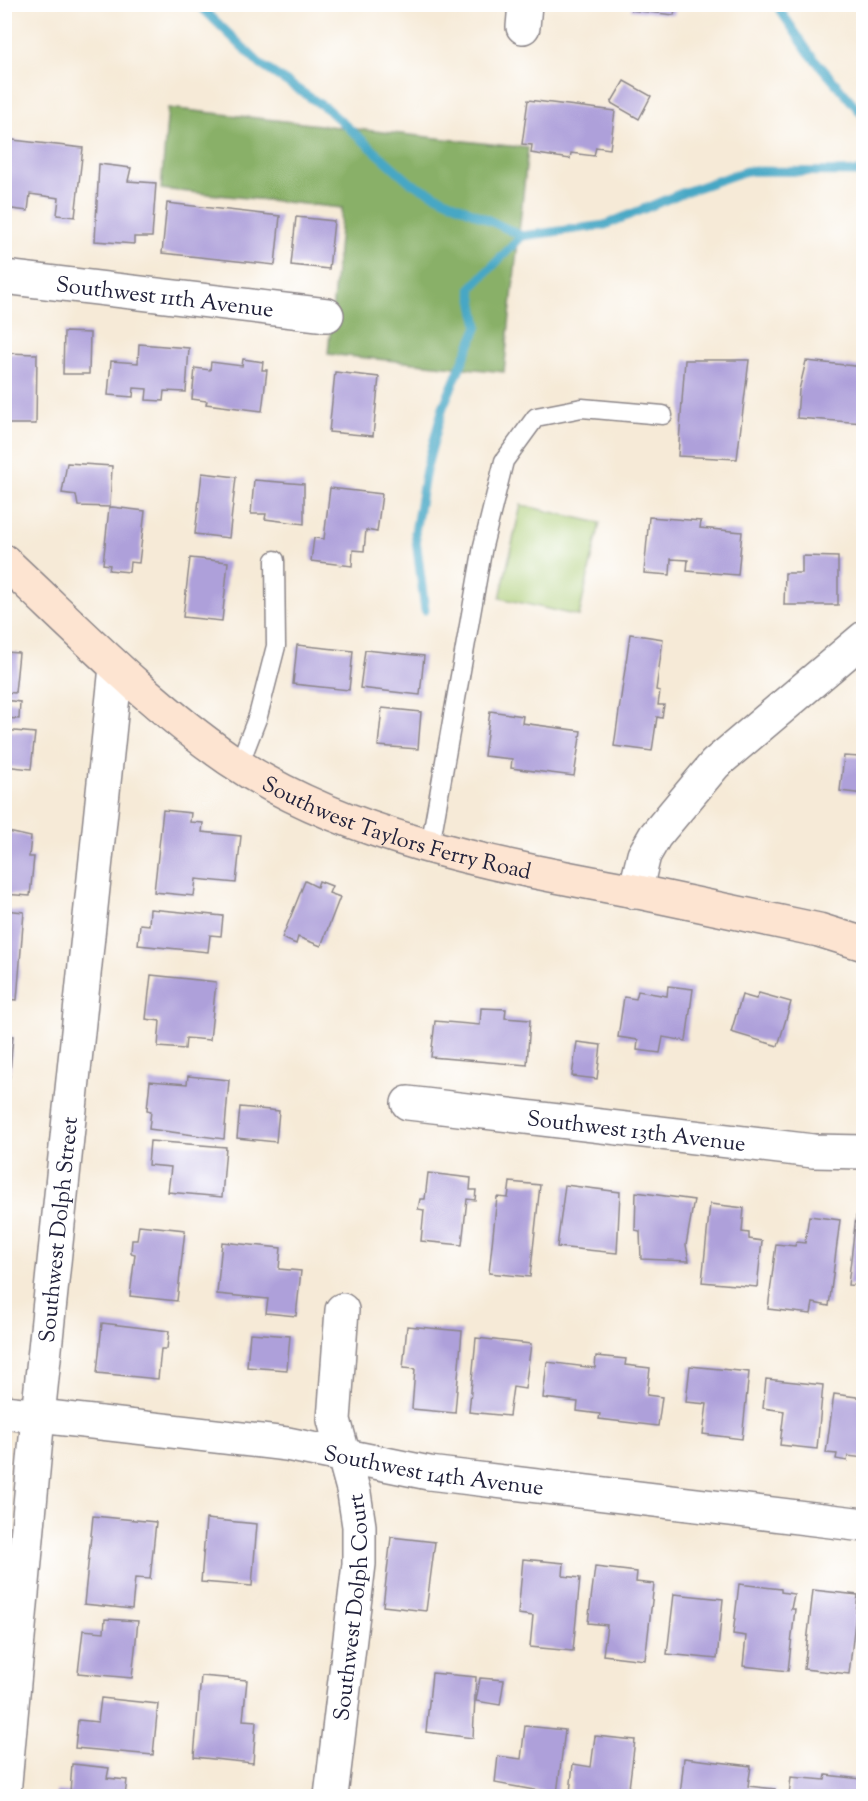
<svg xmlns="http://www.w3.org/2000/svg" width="868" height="1801" viewBox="0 0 868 1801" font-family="'Sorts Mill Goudy',serif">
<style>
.green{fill:#accd76;stroke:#677858;stroke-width:1.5}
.forest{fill:#89b067;stroke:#566951;stroke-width:1.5}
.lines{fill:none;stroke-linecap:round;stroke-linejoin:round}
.stream{stroke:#46a7c5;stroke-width:9}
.building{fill:#aea0da}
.lane-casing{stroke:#8c8689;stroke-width:21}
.street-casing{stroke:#8c8689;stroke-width:36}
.secondary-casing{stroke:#8c8689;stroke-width:36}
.lane{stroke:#fff;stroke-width:18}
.street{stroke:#fff;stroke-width:33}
.secondary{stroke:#fde4d1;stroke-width:33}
.labels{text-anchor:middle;stroke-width:6;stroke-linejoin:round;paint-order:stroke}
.street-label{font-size:22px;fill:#22223b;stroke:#fff}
</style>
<rect width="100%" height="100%" fill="#fff"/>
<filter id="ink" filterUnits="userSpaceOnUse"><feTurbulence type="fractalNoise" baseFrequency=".0167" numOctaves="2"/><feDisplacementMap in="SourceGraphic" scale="12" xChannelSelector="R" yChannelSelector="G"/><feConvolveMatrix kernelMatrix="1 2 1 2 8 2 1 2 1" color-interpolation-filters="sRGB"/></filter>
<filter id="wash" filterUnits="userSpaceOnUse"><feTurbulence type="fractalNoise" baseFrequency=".008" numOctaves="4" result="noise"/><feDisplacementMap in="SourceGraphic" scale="24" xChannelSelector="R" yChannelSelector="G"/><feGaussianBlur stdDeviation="1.35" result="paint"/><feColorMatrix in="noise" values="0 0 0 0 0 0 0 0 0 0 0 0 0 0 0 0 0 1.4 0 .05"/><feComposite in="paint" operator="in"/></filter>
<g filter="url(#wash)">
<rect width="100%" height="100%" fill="#f6ead7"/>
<polygon class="green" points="521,505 600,523 579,616 500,598"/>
<polygon class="forest" points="168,108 528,148 504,372 328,354 342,208 161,189"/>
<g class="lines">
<g class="stream">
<polyline points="198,4 261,65 326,108 411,183 522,236 605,225 682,193 746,171 864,172"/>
<polyline points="776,4 809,53 864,116"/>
<polyline points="425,610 415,532 426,470 443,407 478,326 471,288 522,236"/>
</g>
</g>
<g id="blocks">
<g class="building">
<polygon points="632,4 676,4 674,15 631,10"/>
<polygon points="624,81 651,96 639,119 611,103"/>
<polygon points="528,100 615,111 610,149 596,147 594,156 571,153 570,159 531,153 532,145 522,144"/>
<polygon points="4,139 83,148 75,217 57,215 59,198 30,194 28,211 4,208"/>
<polygon points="99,164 131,168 128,181 156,183 152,237 134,237 134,244 95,241"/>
<polygon points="167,203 280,216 275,265 162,253"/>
<polygon points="296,217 334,221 329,269 291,265"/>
<polygon points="64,332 90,333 89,374 63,374"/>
<polygon points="139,344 189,348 186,392 164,391 163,401 146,400 147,389 134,388 133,397 108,395 111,361 138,363"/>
<polygon points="4,353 37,354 36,424 4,424"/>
<polygon points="243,359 263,362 262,370 267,370 262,411 206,404 207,401 192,399 195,368 210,370 211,362 242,366"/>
<polygon points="685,360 749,360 737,459 678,456"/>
<polygon points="806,361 864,367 864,423 797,418 799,390"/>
<polygon points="335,372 379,377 373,436 329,432"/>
<polygon points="67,463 112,466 110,507 78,506 76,495 62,493"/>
<polygon points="202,473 236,477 229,538 195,534"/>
<polygon points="254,480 304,484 304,524 265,519 266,514 251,514"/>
<polygon points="330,488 382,494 377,532 366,530 364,551 353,550 352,566 311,561 314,538 324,539"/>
<polygon points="112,507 145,511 139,563 130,562 129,572 109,570 110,565 103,564 109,508"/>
<polygon points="649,517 701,521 700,528 742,532 738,575 687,571 688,560 671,559 670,575 644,573"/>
<polygon points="802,556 838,557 838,605 784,605 785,573 802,573"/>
<polygon points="190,558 228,562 222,621 183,617"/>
<polygon points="630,634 663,639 656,690 660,691 658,705 664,705 662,718 657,717 652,751 614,746"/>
<polygon points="297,645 353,651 349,690 293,684"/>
<polygon points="365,650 424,656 420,695 360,688"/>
<polygon points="5,652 19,653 15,693 5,692"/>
<polygon points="4,700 20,702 19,719 4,718"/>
<polygon points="382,708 421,712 418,749 378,746"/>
<polygon points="490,711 523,716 522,723 581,731 574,776 511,768 512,759 484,756"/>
<polygon points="4,730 35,733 31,769 4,766"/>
<polygon points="862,741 864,794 840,791 844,756 860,757"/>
<polygon points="163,810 191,813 190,822 203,823 202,832 241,836 236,883 196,879 194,896 154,892"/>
<polygon points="4,831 31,837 29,857 34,857 30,896 4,894"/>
<polygon points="305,881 317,887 319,881 332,886 329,893 340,897 321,946 298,937 296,944 282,938"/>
<polygon points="150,909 223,916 221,936 210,935 208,952 138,945 140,924 149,925"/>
<polygon points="4,910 24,912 17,1000 4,999"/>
<polygon points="151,975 216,982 210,1040 186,1038 185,1049 158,1047 160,1021 146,1019"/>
<polygon points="668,986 693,989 686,1041 663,1037 660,1053 637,1050 638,1040 618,1037 624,997 636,999 638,991 667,996"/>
<polygon points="759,993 791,1002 778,1046 731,1032 742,995 756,999"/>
<polygon points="481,1008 506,1009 505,1018 530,1020 527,1065 431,1057 435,1021 480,1025"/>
<polygon points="4,1035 13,1036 9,1083 4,1082"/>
<polygon points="577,1042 601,1045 597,1079 572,1076"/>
<polygon points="188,1076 229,1080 224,1139 149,1129 151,1111 147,1110 150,1081 187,1084"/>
<polygon points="240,1107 279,1111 276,1142 237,1138"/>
<polygon points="150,1141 226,1147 222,1197 168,1192 171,1167 148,1165"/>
<polygon points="428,1173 471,1178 470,1190 476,1190 475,1200 467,1199 462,1245 421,1241 424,1210 418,1209 420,1199 425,1199"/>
<polygon points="510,1182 540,1185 530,1277 489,1273 497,1197 508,1198"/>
<polygon points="565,1185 620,1192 617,1253 557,1247"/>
<polygon points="636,1192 694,1200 686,1245 689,1261 641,1259 640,1231 635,1230"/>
<polygon points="710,1204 744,1208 742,1232 749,1233 749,1239 762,1241 757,1287 702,1282"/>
<polygon points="809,1216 840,1220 829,1306 813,1303 811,1314 768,1309 776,1244 795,1246 796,1242 805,1243"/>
<polygon points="856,1216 864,1217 864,1286 848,1285"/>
<polygon points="139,1225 185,1230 177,1301 130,1296 135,1254 131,1253 132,1240 137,1240"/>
<polygon points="222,1242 281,1248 279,1269 301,1271 296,1316 266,1313 268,1299 217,1294"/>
<polygon points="102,1323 169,1331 167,1349 161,1349 158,1379 97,1373"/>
<polygon points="407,1326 462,1331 455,1413 412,1409 415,1369 403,1368"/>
<polygon points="250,1333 290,1336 287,1370 247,1367"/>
<polygon points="476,1338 531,1344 525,1389 513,1387 509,1416 469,1412"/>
<polygon points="596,1356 626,1359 625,1365 650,1368 647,1395 662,1397 658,1426 599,1419 600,1414 577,1411 578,1402 543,1398 547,1362 595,1368"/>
<polygon points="690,1366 749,1372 742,1439 703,1434 707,1404 686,1402"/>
<polygon points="766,1379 823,1385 817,1449 780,1445 784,1411 763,1408"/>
<polygon points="834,1394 864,1398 864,1458 848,1456 847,1461 836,1459 837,1454 826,1453"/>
<polygon points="93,1516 156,1522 150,1579 135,1578 132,1609 84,1604"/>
<polygon points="206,1519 257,1524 252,1586 201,1582"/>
<polygon points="391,1537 435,1542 426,1611 383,1606"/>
<polygon points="523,1559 564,1563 563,1576 580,1578 573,1651 530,1647 533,1616 518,1614"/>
<polygon points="595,1567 637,1572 636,1582 654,1584 645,1660 603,1655 607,1625 588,1623"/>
<polygon points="739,1584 781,1589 781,1592 794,1594 791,1609 795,1609 788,1671 743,1666 746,1636 733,1634"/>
<polygon points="813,1590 858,1595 849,1674 804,1669"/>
<polygon points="674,1594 723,1599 717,1659 667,1654"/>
<polygon points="105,1619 138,1621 132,1678 78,1673 83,1630 104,1632"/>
<polygon points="432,1673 476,1677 473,1738 426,1732"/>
<polygon points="201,1676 247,1680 243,1720 256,1721 253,1763 194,1757"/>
<polygon points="480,1678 504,1680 500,1705 476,1701"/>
<polygon points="101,1698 158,1704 153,1755 75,1748 78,1720 98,1722"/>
<polygon points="525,1726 565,1730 557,1794 495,1783 498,1756 521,1759"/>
<polygon points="595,1736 635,1740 628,1796 586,1796 570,1793 573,1764 591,1767"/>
<polygon points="684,1758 751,1766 748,1786 775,1789 774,1796 680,1796"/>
<polygon points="72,1764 109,1768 107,1778 127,1780 125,1796 56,1796 56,1791 70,1792"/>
<polygon points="826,1775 861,1779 864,1796 789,1796 791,1777 825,1780"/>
</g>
</g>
</g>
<g filter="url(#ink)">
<use href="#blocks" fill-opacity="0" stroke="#8c8689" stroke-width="1.5"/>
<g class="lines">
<defs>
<g id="lane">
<polyline points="239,765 258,716 276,646 275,560"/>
<polyline points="430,846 483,546 504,461 536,417 582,408 663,415"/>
</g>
<g id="street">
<polyline points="523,27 525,4"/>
<path id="s1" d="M4,277L327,315"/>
<polyline points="635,892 644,855 655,836 715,764 864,638"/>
<path id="s2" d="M408,1103L813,1151L864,1152"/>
<path id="s3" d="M4,1412L287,1444L429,1473L864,1525"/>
<path id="s4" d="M4,1794L38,1416L116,667"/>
<path id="s5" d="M331,1796L359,1564V1526L354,1493L334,1420L342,1310"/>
</g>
<g id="secondary">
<path id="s6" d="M4,561C77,629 147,702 229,759C343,837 496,865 629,890C693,903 756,917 819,930L864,944"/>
</g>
</defs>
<use href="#lane" class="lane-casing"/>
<use href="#street" class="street-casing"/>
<use href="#secondary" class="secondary-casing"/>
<use href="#lane" class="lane"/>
<use href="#street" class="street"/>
<use href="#secondary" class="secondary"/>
</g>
</g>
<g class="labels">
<g class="street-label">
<text dy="8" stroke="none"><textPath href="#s1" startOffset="162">Southwest 11th Avenue</textPath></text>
<text dy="8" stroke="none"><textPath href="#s6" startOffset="483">Southwest Taylors Ferry Road</textPath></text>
<text dy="8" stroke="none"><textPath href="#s2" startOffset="230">Southwest 13th Avenue</textPath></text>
<text dy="8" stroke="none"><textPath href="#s4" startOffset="567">Southwest Dolph Street</textPath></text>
<text dy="8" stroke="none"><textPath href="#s3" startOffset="434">Southwest 14th Avenue</textPath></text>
<text dy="8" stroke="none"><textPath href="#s5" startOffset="190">Southwest Dolph Court</textPath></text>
</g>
</g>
<rect width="868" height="1801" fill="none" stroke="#fff" stroke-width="24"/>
</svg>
